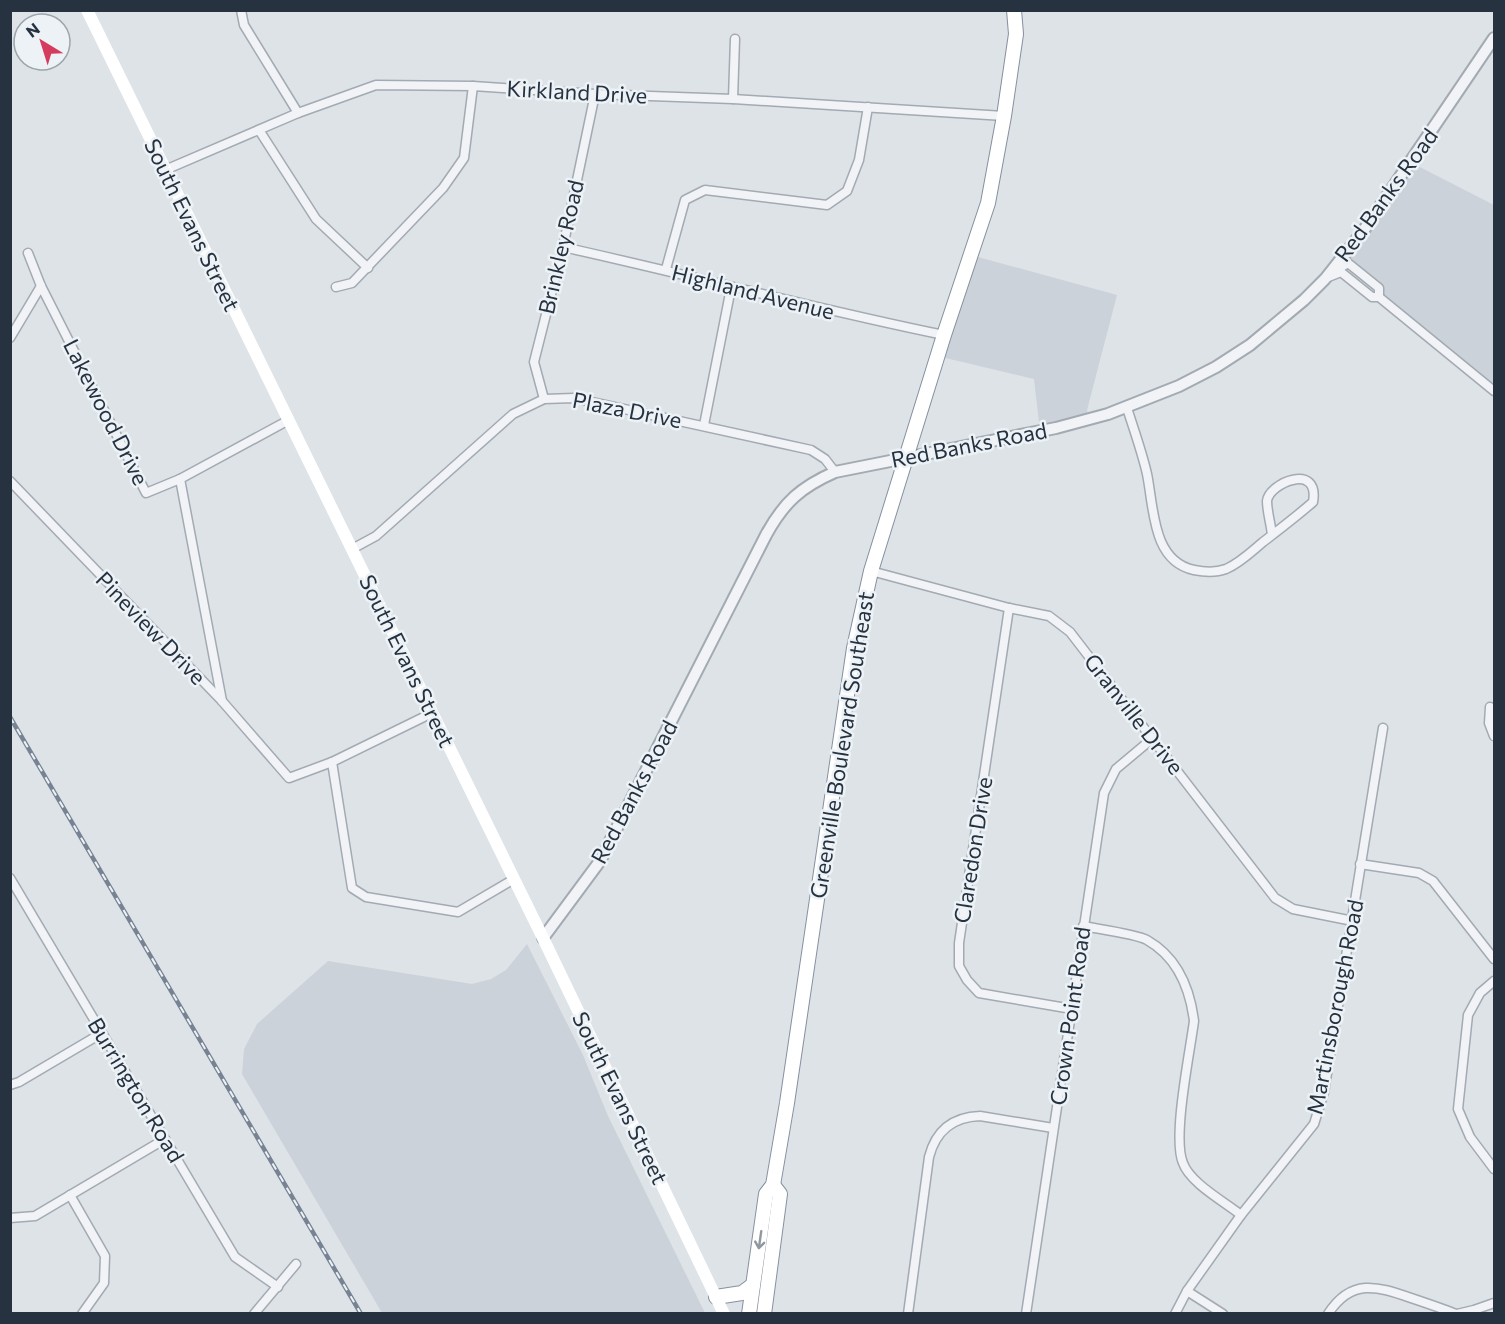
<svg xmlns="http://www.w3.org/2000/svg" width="1505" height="1324" viewBox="0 0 1505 1324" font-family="Commissioner,sans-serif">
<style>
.built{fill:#ccd2da}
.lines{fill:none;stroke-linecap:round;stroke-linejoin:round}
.minor-casing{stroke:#a3aab2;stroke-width:11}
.tertiary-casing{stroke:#a3aab2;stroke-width:14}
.trunk-casing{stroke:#8591a0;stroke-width:16}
.minor{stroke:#f1f3f6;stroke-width:8}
.tertiary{stroke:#f1f3f6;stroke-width:10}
.secondary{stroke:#fff;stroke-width:12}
.trunk{stroke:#fff;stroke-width:14}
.rail-casing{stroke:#778393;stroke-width:4.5}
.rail{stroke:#edf2f6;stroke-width:2;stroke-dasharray:7;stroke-linecap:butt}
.oneway{stroke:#9298a0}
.labels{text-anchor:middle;stroke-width:5;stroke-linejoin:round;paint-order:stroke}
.street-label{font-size:22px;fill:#263240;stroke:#edf2f6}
</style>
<rect width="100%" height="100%" fill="#dee3e8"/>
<g class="built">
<polygon points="1410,162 1494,205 1494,391 1379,297 1379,288 1342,258"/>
<polygon points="971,255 1117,295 1087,410 1089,419 1040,431 1034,379 937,356"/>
<polygon points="527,944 583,1055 608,1116 705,1313 382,1313 242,1074 244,1049 257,1024 328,961 472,984 491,979 506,970"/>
</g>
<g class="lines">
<defs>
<g id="minor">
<polyline points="241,10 244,25 298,113"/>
<polyline points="733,99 735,39"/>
<polyline points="259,130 316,219 368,268"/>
<polyline points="165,170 298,113 376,85 473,86 595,94 733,99 1004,116"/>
<path d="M563,247C690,275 816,309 944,335"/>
<polyline points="28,253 41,286 146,493 180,479 287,421"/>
<polyline points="666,269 685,200 705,190 827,205 847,191 859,160 868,107"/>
<polyline points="1334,272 1348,263 1379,288 1379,297"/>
<polyline points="1326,278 1341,272 1372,297 1379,297 1494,391"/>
<polyline points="336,287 352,283 443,188 464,158 473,86"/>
<polyline points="10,338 41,286"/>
<polyline points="544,399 534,362 563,247 595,94"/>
<path d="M1127,408C1134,430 1142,452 1147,474C1154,508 1152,561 1194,570C1204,572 1215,573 1226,569C1240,563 1251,552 1263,542C1280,529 1297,516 1313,502C1320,462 1269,483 1267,501C1267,511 1271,525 1272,535"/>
<polyline points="704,425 731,288"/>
<polyline points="180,479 222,701"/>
<polyline points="10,481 222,701 289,778 332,762 432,713"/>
<polyline points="352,549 376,536 513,414 544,399 574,398 811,450 825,459 835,472"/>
<polyline points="871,571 1009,608 1049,616 1070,632 1275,898 1293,909 1353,921"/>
<polyline points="1009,608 959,943 959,966 967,980 979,993 1072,1009"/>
<polyline points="1490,707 1489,723 1494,736"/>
<polyline points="332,762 352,888 366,897 458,912 514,879"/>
<polyline points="1360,864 1419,873 1433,881 1494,959"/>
<polyline points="10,878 235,1257 278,1287"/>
<path d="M1083,926C1098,929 1136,934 1147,940C1177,957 1190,989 1194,1021C1190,1052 1172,1138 1183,1163C1190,1183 1225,1202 1241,1215"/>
<polyline points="1494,981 1480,993 1468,1015 1458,1109 1470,1137 1494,1169"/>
<polyline points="10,1085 19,1082 102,1033"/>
<polyline points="70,1195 105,1256 104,1283 82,1314"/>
<polyline points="10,1218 35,1216 165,1139"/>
<polyline points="1187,1291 1223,1314"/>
<polyline points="254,1314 296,1264"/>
<path d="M908,1314L929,1157C936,1130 953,1117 980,1116L1053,1128"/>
<polyline points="1026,1314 1104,793 1116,769 1153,738"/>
<polyline points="1175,1314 1187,1291 1241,1215 1314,1124 1324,1092 1383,728"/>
<path d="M1328,1314C1351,1278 1377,1286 1411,1298C1426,1303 1441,1308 1456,1314"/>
<polyline points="1457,1314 1474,1310 1494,1303"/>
</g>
<path id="tertiary" d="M543,938L600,861L766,535C784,502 801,487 835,472L1056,428L1108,414L1179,386L1216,367L1250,345L1304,300L1325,279L1364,230L1494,38"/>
<g id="trunk">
<polyline points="716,1297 742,1293 753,1285"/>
<polyline points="749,1314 766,1194 773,1185 787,1103 854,648 871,571 944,335 988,203 1004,116 1016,34 1014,10"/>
<polyline points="764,1314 780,1194 773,1185"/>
</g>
</defs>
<use href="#minor" class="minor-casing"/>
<use href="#tertiary" class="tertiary-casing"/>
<use href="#trunk" class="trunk-casing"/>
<use href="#minor" class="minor"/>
<use href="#tertiary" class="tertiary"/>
<polyline class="secondary" points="87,10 543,938 724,1314"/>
<use href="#trunk" class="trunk"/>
<defs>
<polyline id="rail" points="10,717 361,1314"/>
</defs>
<use href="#rail" class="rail-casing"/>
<use href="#rail" class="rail"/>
</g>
<defs><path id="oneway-shaft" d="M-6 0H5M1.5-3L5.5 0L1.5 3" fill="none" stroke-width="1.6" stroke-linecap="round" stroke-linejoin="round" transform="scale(1.5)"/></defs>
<use class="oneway" href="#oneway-shaft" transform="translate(760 1240) rotate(98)"/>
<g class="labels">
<g class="street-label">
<text transform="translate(577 92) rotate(3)" y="8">Kirkland Drive</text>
<text transform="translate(1386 195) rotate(-54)" y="8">Red Banks Road</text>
<text transform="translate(192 225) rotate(64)" y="8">South Evans Street</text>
<text transform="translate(561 247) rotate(-77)" y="8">Brinkley Road</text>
<text transform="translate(753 292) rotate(14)" y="8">Highland Avenue</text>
<text transform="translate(627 410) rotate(11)" y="8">Plaza Drive</text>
<text transform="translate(106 412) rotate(63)" y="8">Lakewood Drive</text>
<text transform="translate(969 445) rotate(-11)" y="8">Red Banks Road</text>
<text transform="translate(151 628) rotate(46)" y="8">Pineview Drive</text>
<text transform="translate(407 661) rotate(64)" y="8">South Evans Street</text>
<text transform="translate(1134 714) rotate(52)" y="8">Granville Drive</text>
<text transform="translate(842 745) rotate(-81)" y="8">Greenville Boulevard Southeast</text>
<text transform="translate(634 792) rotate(-62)" y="8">Red Banks Road</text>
<text transform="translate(973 850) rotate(-81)" y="8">Claredon Drive</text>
<text transform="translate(1335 1007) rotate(-79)" y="8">Martinsborough Road</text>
<text transform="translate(1070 1016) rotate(-82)" y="8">Crown Point Road</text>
<text transform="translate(136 1090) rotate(59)" y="8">Burrington Road</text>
<text transform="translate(620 1098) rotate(64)" y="8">South Evans Street</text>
</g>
</g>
<rect width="1505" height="1324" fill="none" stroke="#263240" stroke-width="24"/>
<g transform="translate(42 42) rotate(322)"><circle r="28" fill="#edf2f6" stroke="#9da5ad" stroke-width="1.5"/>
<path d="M0-4.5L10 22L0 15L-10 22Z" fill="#d53b5e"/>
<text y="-9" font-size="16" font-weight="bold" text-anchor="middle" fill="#263240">N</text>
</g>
</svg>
